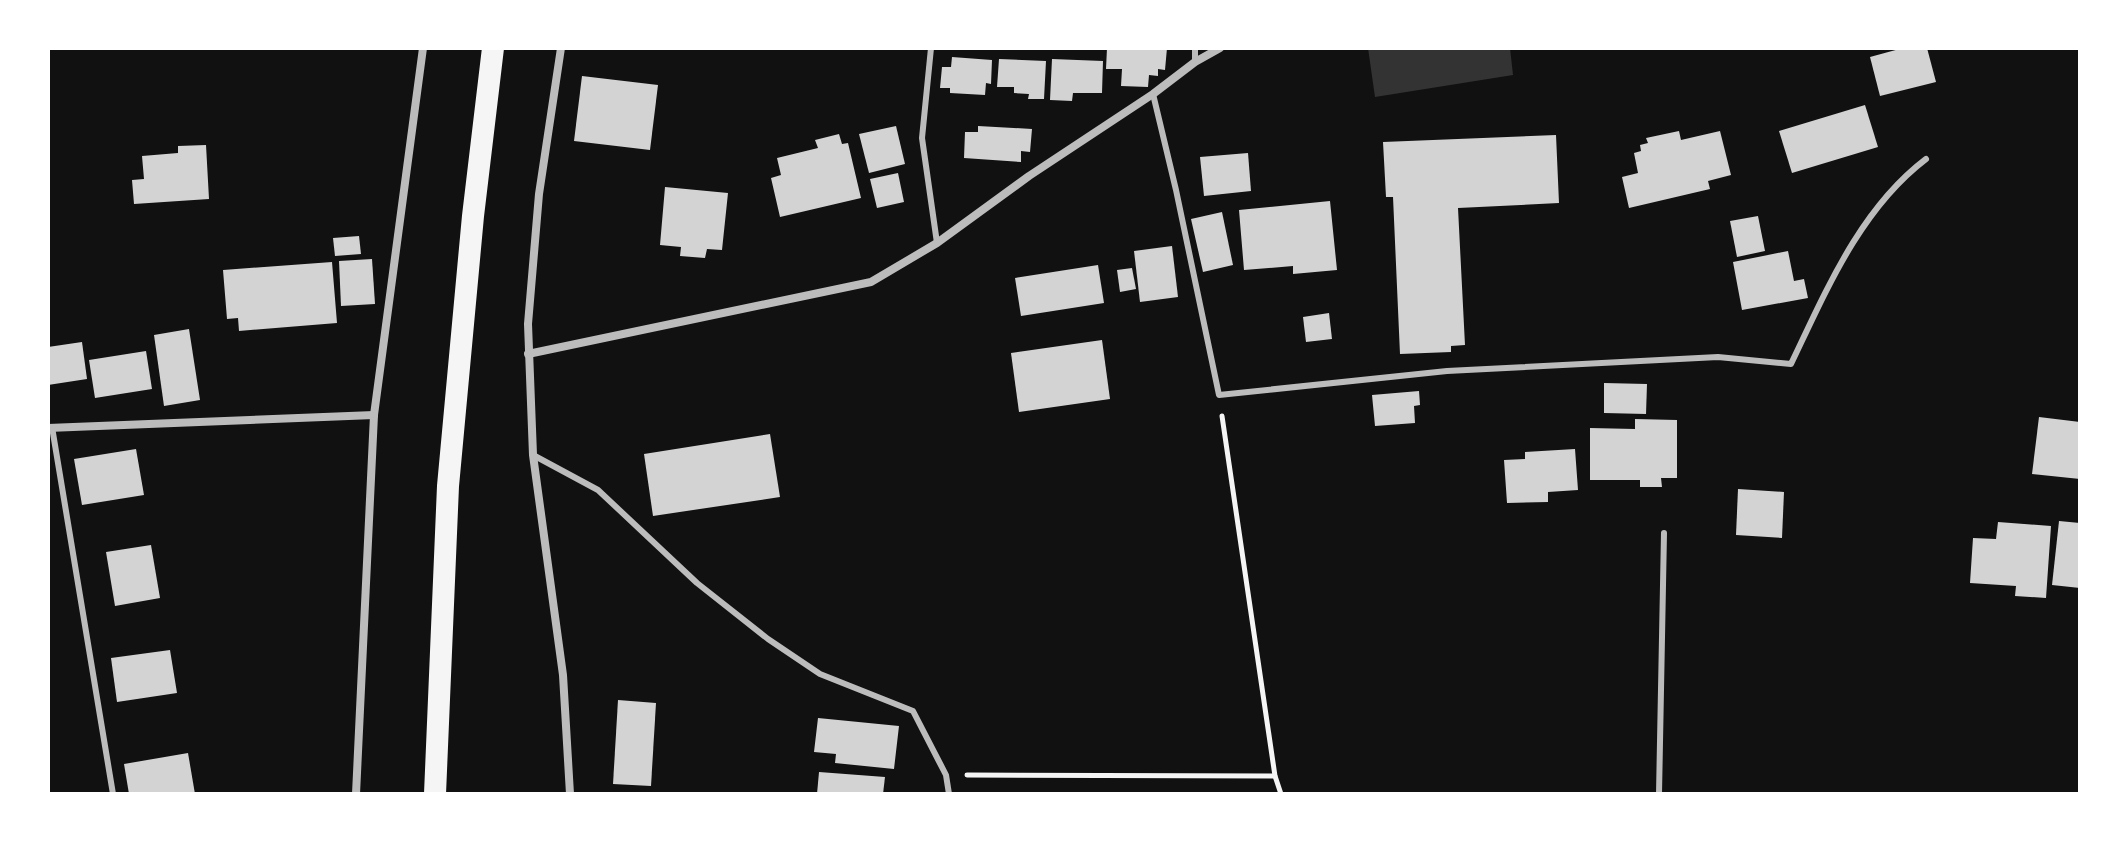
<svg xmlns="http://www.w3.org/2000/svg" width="2128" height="842" viewBox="0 0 2128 842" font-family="Montserrat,sans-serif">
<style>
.water{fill:#333}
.building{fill:#d3d3d3}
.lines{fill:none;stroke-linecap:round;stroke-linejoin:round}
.path{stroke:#f5f5f5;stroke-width:5}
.service{stroke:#bcbcbc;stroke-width:6}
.minor{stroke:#bcbcbc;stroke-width:8}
.trunk{stroke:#f5f5f5;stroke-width:22}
</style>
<rect width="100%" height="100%" fill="#111"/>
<polygon class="water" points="1368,48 1510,48 1513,75 1375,97"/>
<g class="building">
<polygon points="1107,48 1167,48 1165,70 1158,69 1158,76 1149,75 1148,87 1121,86 1122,69 1106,69"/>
<polygon points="1903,48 1927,48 1936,82 1880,96 1870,57"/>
<polygon points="952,57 992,60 991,84 986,83 985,95 950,93 950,88 940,88 942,67 951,67"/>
<polygon points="999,59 1046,61 1044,99 1028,99 1029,94 1014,93 1014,87 997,87"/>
<polygon points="1052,59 1103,61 1102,93 1073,93 1072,101 1050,100"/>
<polygon points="582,76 658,85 650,150 574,141"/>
<polygon points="1865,105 1878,147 1792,173 1779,131"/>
<polygon points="896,126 905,164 869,173 859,134"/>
<polygon points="978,126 1032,129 1030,152 1021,151 1021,162 964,158 965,132 978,132"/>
<polygon points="1679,131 1681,140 1720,131 1731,175 1708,181 1710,189 1629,208 1622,177 1638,173 1634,153 1641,151 1640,145 1648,143 1646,138"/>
<polygon points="839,134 842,144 848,143 861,198 780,217 771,178 781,175 777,158 818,148 815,140"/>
<polygon points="1556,135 1559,203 1458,208 1465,345 1451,346 1451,352 1400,354 1393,197 1386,197 1383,142"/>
<polygon points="206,145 209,199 134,204 132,180 144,179 142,156 178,153 178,146"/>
<polygon points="1248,153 1251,191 1204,196 1200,157"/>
<polygon points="898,173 904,202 877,208 870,179"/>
<polygon points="665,187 728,193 722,250 707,249 705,258 680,256 681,247 660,245"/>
<polygon points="1330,201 1337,270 1293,274 1293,266 1244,270 1239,210"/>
<polygon points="1222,212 1233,265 1203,272 1191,219"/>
<polygon points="1758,216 1765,251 1737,257 1730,221"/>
<polygon points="359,236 361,254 335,256 333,238"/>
<polygon points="1172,246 1178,297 1140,302 1134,251"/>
<polygon points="1788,251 1794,281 1804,279 1808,298 1742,310 1733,262"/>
<polygon points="372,259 375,304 341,306 339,261"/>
<polygon points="332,262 337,323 239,331 238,318 227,319 223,270"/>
<polygon points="1098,265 1104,303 1021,316 1015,278"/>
<polygon points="1132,268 1136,289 1120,292 1117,270"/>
<polygon points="1329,313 1332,339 1306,342 1303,317"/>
<polygon points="189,329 200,400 164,406 154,335"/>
<polygon points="1102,340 1110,399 1019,412 1011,353"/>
<polygon points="82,342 87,379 48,385 48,347"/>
<polygon points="146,351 152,389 95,398 89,360"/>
<polygon points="1604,383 1647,384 1646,414 1604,413"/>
<polygon points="1419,391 1420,405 1414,406 1415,423 1375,426 1372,395"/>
<polygon points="2039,417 2080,422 2080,479 2032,474"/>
<polygon points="1635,419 1677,420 1677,478 1661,478 1662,487 1640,487 1640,480 1590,480 1590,428 1635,429"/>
<polygon points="770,434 780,497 653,516 644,454"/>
<polygon points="136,449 144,495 82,505 74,459"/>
<polygon points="1575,449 1578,490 1548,492 1548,502 1507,503 1504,460 1525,459 1525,452"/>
<polygon points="1738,489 1784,492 1782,538 1736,535"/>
<polygon points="2059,521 2080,523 2080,588 2052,585"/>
<polygon points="1998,522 2051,526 2046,598 2015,596 2016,586 1970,583 1973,538 1996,539"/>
<polygon points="151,545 160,598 115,606 106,552"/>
<polygon points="170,650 177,693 117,702 111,658"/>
<polygon points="618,700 656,703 651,786 613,784"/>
<polygon points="818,718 899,726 894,769 835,763 836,754 814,752"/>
<polygon points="188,753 195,794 129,794 124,764"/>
<polygon points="819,772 885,777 883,794 817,794"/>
</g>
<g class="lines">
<g class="path">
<polyline points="1222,416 1275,776 1281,794"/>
<polyline points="967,775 1275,776"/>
</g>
<g class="service">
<polyline points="931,48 922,138 937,243"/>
<polyline points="1195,48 1195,62"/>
<path d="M1153,94L1176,190L1219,395L1447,371L1718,357L1791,364C1826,291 1860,209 1926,159"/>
<polyline points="52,427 113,794"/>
<polyline points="533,455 598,490 697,583 768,639 820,674 913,711 946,775 949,794"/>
<polyline points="1659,794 1664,533"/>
</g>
<g class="minor">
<polyline points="561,48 539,194 528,324 533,455 563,675 570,794"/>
<polyline points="528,354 871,282 937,243 1029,176 1153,94 1195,62 1220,48"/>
<polyline points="48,428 374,415"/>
<polyline points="356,794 374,415 423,48"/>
</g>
<polyline class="trunk" points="435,794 448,486 473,216 493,48"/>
</g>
<rect width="2128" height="842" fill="none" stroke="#ffffff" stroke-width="100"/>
</svg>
